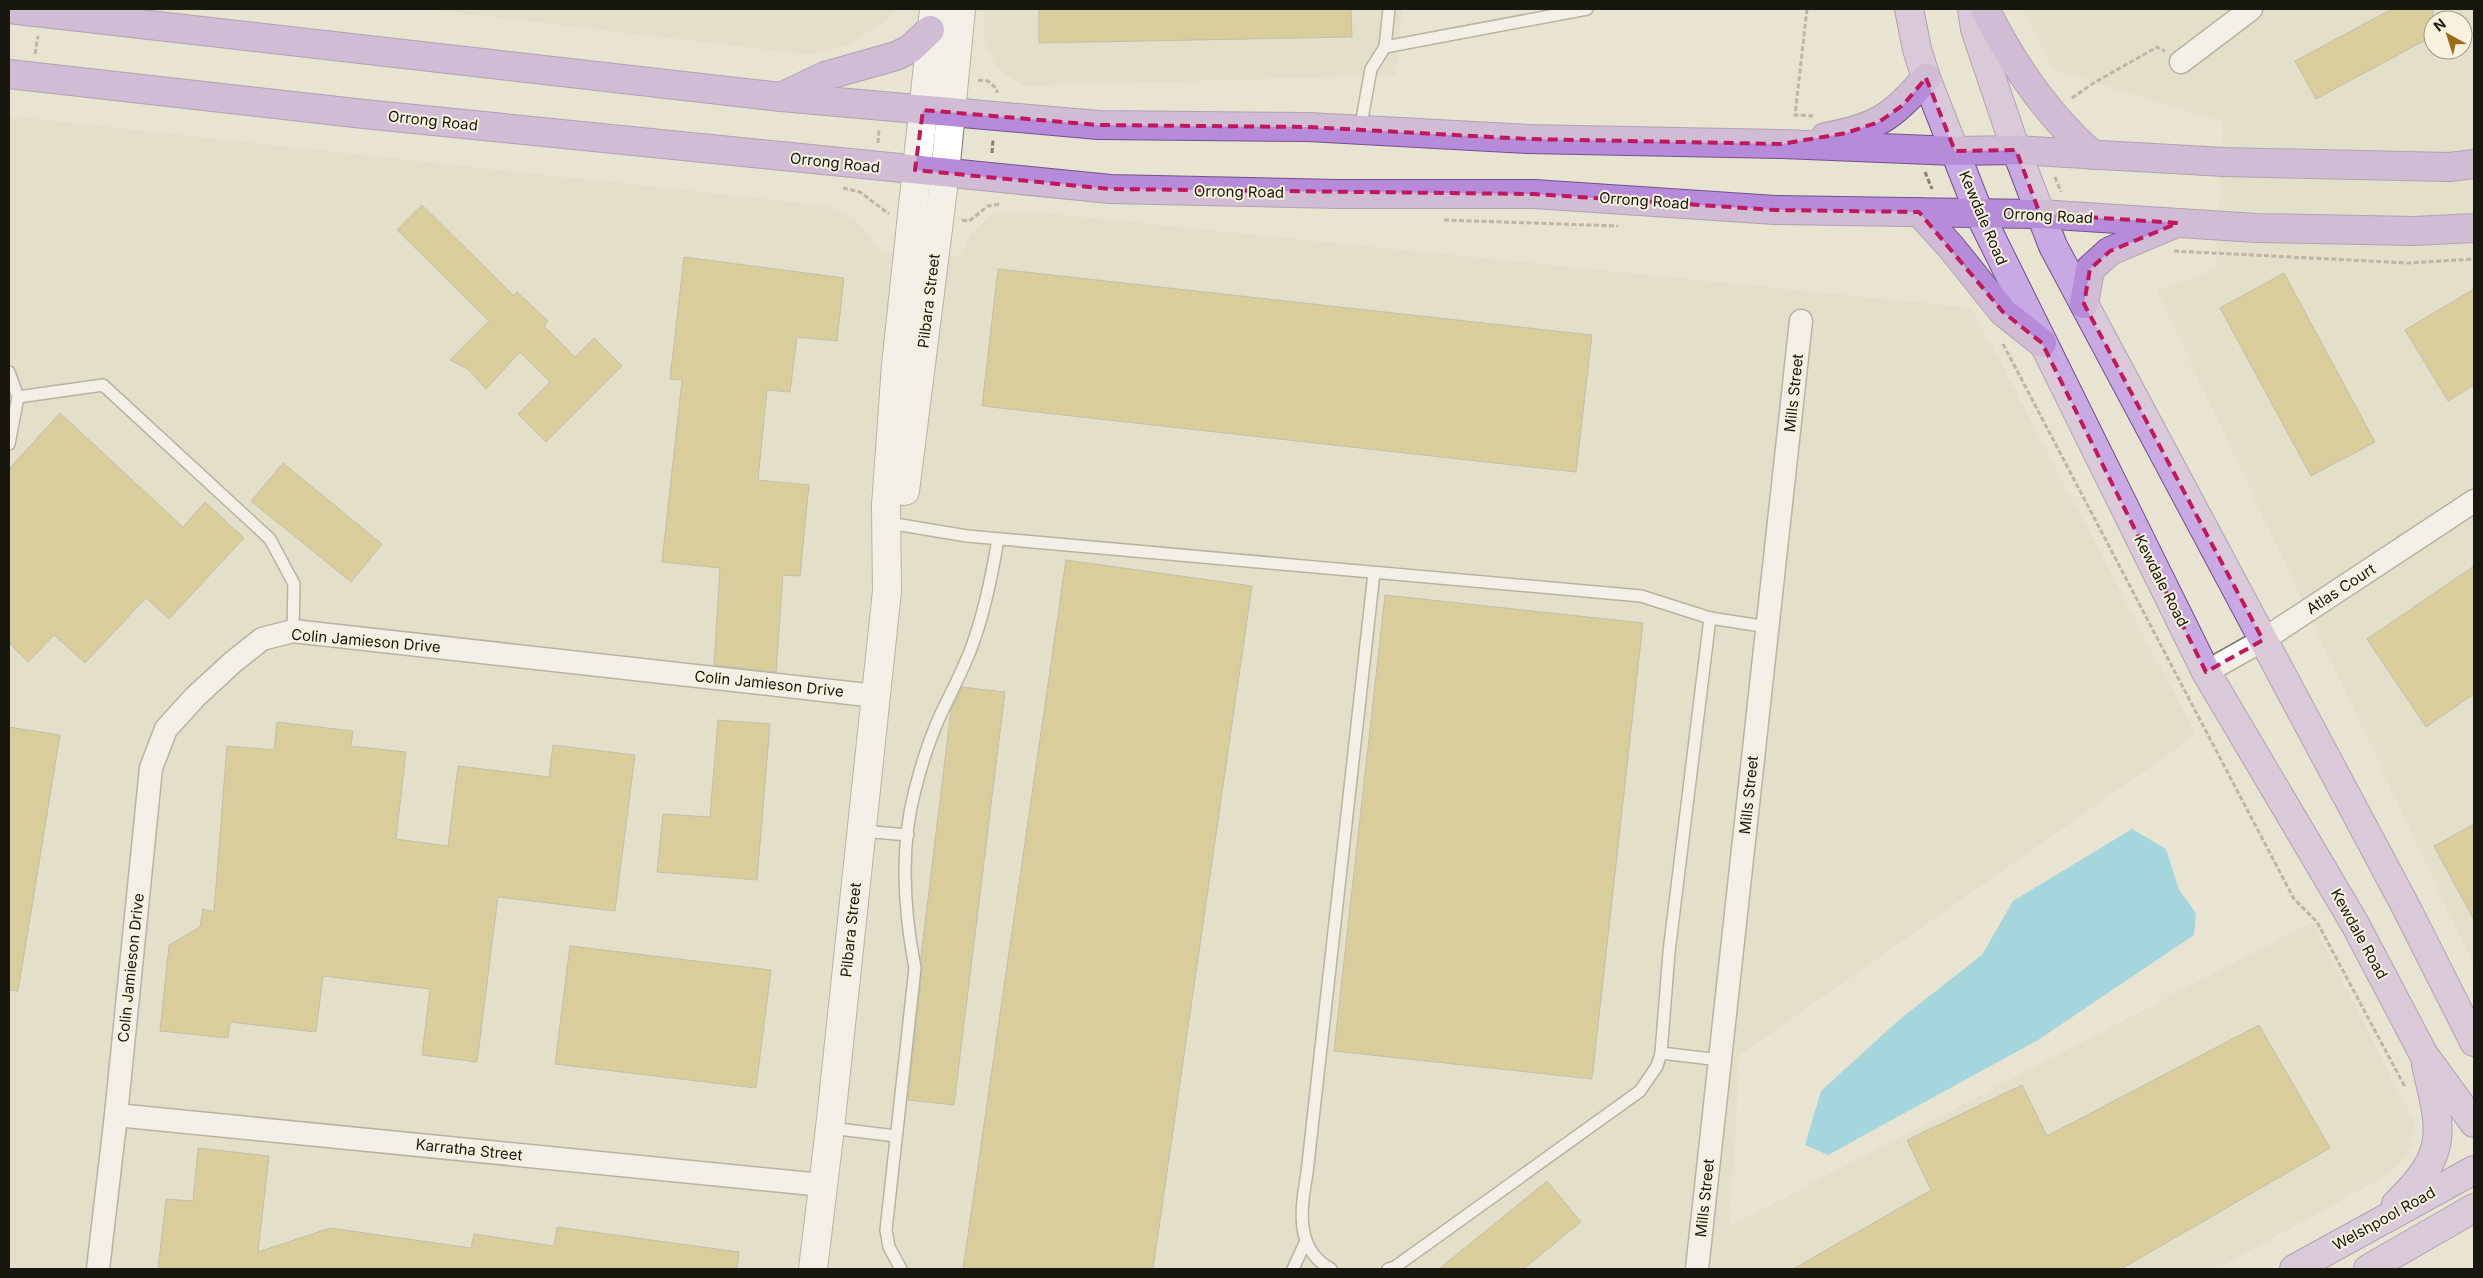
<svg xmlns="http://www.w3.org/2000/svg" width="2483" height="1278" viewBox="0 0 2483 1278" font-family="Inter,sans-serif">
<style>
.built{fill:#e0dabf;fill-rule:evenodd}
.water{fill:#57c5ea}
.building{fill:#c5b259;stroke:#969380}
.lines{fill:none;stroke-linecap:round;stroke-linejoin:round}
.service-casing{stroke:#7d7968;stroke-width:14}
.minor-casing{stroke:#7d7968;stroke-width:25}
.secondary-casing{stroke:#7d7968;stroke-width:30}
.primary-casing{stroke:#72508d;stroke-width:30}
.trunk-casing{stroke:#72508d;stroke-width:30}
.path{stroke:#838073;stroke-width:3;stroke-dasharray:5 2.5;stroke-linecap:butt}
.service{stroke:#fff;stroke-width:11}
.minor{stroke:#fff;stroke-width:22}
.secondary{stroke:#fff;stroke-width:28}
.primary{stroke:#c8a9e3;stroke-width:28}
.trunk{stroke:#b68cda;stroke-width:28}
.marked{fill:none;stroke:#c2185b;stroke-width:4;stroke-dasharray:10 6;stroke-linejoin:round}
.labels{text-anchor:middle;stroke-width:4;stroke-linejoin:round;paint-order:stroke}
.street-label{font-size:15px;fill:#17160f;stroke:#f6f2de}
</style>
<rect width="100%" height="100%" fill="#e8e4d1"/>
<g class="built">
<polygon points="427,9 895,9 887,20 848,45 812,55"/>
<polygon points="960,9 1402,9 1396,75 1023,86 998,69 985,47 984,11"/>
<path d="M2022,9H2474V966L2157,291L2216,269L2223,122L2052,69ZM2433,20H2463V50H2433Z"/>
<polygon points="9,116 828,206 855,219 883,252 960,257 971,234 995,212 1033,212 1972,308 2196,735 1740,1055 1730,1226 2312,922 2414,1121 2412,1146 2400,1164 2382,1178 2217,1269 9,1269"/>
</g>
<polygon class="water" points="2132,829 2166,849 2179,890 2196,913 2194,935 2038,1040 1828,1155 1805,1145 1821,1091 1900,1019 1982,955 2013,901"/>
<g class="building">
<polygon points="1039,9 1351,9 1352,37 1039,43"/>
<polygon points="2392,9 2433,9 2433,36 2316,99 2295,61"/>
<polygon points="422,205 514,296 517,292 548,321 544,326 575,357 594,338 622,366 546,442 518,414 550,382 520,352 486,389 468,369 450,360 489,321 397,230"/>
<polygon points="684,257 844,278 837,341 797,337 790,392 767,390 758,480 809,485 800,576 783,575 776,672 714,665 720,568 662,562 682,380 670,379"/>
<polygon points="998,269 1592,335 1576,472 982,406"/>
<polygon points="2284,273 2375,442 2311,476 2220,308"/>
<polygon points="2474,289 2474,385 2448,401 2405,330"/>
<polygon points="60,413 183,527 205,502 244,538 169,619 146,598 85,663 54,635 28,662 9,643 9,469"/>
<polygon points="283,463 382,544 351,582 251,501"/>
<polygon points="1066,560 1252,586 1153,1269 963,1269"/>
<polygon points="2474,566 2474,694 2426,727 2367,639"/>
<polygon points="1385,595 1643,623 1592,1079 1334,1051"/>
<polygon points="962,687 1005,692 954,1105 908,1100 922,969 921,956 951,710"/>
<polygon points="718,720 770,724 757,880 657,872 663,814 710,817"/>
<polygon points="277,722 353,731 351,746 406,752 396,839 448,846 458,766 549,777 553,745 635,755 615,911 498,897 477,1062 422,1055 430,989 323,976 316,1032 230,1022 228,1038 160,1031 169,945 200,927 203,909 214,912 227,746 274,750"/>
<polygon points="9,727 60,735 18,991 9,990"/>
<polygon points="2474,824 2474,920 2434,846"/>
<polygon points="570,946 771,970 756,1088 555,1064"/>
<polygon points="2259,1025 2330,1148 2121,1269 1793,1269 1931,1190 1907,1140 2022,1085 2047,1136"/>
<polygon points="198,1148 269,1156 258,1252 330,1228 471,1248 474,1234 554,1246 557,1227 739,1252 737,1269 158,1269 166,1199 193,1201"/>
<polygon points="1547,1181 1581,1222 1523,1269 1439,1269"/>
</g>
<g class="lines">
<defs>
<g id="service">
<polyline points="1385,47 1389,9"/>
<polyline points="1360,130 1371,69 1385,47 1587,9"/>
<polyline points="9,372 18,397 9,444"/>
<polyline points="18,397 103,385 270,539 294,584 293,631"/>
<polyline points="901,525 967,536 1641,596 1710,618 1768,627"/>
<polyline points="862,831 908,835"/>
<polyline points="1661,1053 1720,1060"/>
<polyline points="830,1128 896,1136"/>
<path d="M901,1269L889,1247L886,1230L915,968C904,911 900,846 915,790C921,766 929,741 939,718C950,694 963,671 972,646C985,611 992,575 998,539"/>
<polyline points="1293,1269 1305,1243"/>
<path d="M1331,1269C1294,1249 1301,1208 1307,1173L1374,573"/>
<polyline points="1388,1269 1395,1267 1640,1091 1657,1066 1661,1053 1669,952 1710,618"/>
</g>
<g id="minor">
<polyline points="2181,62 2251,9"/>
<polyline points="2206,672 2263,640 2474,501"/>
<polyline points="116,1115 822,1185"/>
<polyline points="98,1269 116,1115 151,768 166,729 195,697 233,662 262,639 293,631 876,696"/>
<polyline points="1697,1269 1801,321"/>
</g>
<g id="secondary">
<polyline points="905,491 945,173 961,9"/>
<polyline points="813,1269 830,1128 887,591 886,506 896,365 934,9"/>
</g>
<g id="primary">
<polyline points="1909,9 1917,49 1926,78 1979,213 2206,672 2355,924 2424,1055 2474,1123"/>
<polyline points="1972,9 1975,29 2016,150 2053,246 2406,907 2474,1042"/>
<path d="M2396,1204C2449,1153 2442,1132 2426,1065"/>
<polyline points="2294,1269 2474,1170"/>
<polyline points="2368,1269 2474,1208"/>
</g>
<g id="trunk">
<polyline points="9,9 781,97 1098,125 1308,127 1528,139 1782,144 1955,151 2016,150 2224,162 2449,167 2474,164"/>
<path d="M1985,9C2012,63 2047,115 2093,155"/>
<polyline points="9,74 364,114 1110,189 1337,194 1534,194 1775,210 2040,214 2256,228 2414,231 2474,228"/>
<polyline points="783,96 825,76 896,56 910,49 930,30"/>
<path d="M1825,137C1876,128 1893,117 1926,78"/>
<polyline points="1919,212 1951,247 2003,312 2042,343"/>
<polyline points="2084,304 2090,269 2110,251 2172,225"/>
</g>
</defs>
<use href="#service" class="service-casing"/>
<use href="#minor" class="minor-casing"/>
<use href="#secondary" class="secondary-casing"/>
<use href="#primary" class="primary-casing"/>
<use href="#trunk" class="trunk-casing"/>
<g class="path">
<polyline points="1807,9 1795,115 1813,116"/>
<polyline points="35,54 38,36"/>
<polyline points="978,80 988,81 997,89 997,93"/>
<polyline points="2072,98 2092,84 2157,47 2165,51"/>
<polyline points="878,143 879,129"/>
<polyline points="992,153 993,139"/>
<polyline points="1925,172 1932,189"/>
<polyline points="2055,177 2061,192"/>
<polyline points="843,188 860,192 889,214"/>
<polyline points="962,220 969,221 988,206 1001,204"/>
<polyline points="1444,220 1618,226"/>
<polyline points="2174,251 2408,263 2474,259"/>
<polyline points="2003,344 2294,899 2317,922 2405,1087"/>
</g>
<use href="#service" class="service"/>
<use href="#minor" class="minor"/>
<use href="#secondary" class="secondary"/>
<use href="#primary" class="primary"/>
<use href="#trunk" class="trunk"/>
</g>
<path d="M0 0H2483V1278H0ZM1926,78L1955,151L2016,150L2040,214L2178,223L2110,251L2090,269L2084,304L2263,640L2206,672L2042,343L2003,312L1919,212L1775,210L1534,194L1110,189L915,170L923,110L1098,125L1308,127L1528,139L1782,144L1846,133L1879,122L1903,105Z" fill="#e8e4d1" fill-opacity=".55" fill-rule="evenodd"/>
<path class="marked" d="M1926,78L1955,151L2016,150L2040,214L2178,223L2110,251L2090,269L2084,304L2263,640L2206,672L2042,343L2003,312L1919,212L1775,210L1534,194L1110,189L915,170L923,110L1098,125L1308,127L1528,139L1782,144L1846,133L1879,122L1903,105Z"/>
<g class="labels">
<g class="street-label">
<text transform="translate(433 121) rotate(6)" y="5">Orrong Road</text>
<text transform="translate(835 163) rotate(6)" y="5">Orrong Road</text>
<text transform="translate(1239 192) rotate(1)" y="5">Orrong Road</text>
<text transform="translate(1644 201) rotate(4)" y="5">Orrong Road</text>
<text transform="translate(2048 216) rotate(3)" y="5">Orrong Road</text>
<text transform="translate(1983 218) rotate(67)" y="5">Kewdale Road</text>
<text transform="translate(929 301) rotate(-83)" y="5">Pilbara Street</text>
<text transform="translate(1794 393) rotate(-84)" y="5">Mills Street</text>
<text transform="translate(2161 581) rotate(63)" y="5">Kewdale Road</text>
<text transform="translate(2341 589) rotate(-33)" y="5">Atlas Court</text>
<text transform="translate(366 641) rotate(5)" y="5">Colin Jamieson Drive</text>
<text transform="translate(769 684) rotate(6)" y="5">Colin Jamieson Drive</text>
<text transform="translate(1749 795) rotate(-84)" y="5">Mills Street</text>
<text transform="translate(851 930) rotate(-84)" y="5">Pilbara Street</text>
<text transform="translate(2359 934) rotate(61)" y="5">Kewdale Road</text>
<text transform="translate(131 968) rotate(-84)" y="5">Colin Jamieson Drive</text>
<text transform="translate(469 1150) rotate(6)" y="5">Karratha Street</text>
<text transform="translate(1705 1198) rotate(-84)" y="5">Mills Street</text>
<text transform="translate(2384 1219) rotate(-29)" y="5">Welshpool Road</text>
</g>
</g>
<rect width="2483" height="1278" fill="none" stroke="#17160f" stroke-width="20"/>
<g transform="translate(2448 35) rotate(321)"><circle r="24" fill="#f6f2de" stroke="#9d9a8b"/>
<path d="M0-4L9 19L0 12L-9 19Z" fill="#996b1b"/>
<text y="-8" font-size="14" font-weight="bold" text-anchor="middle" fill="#17160f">N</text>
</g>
</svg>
